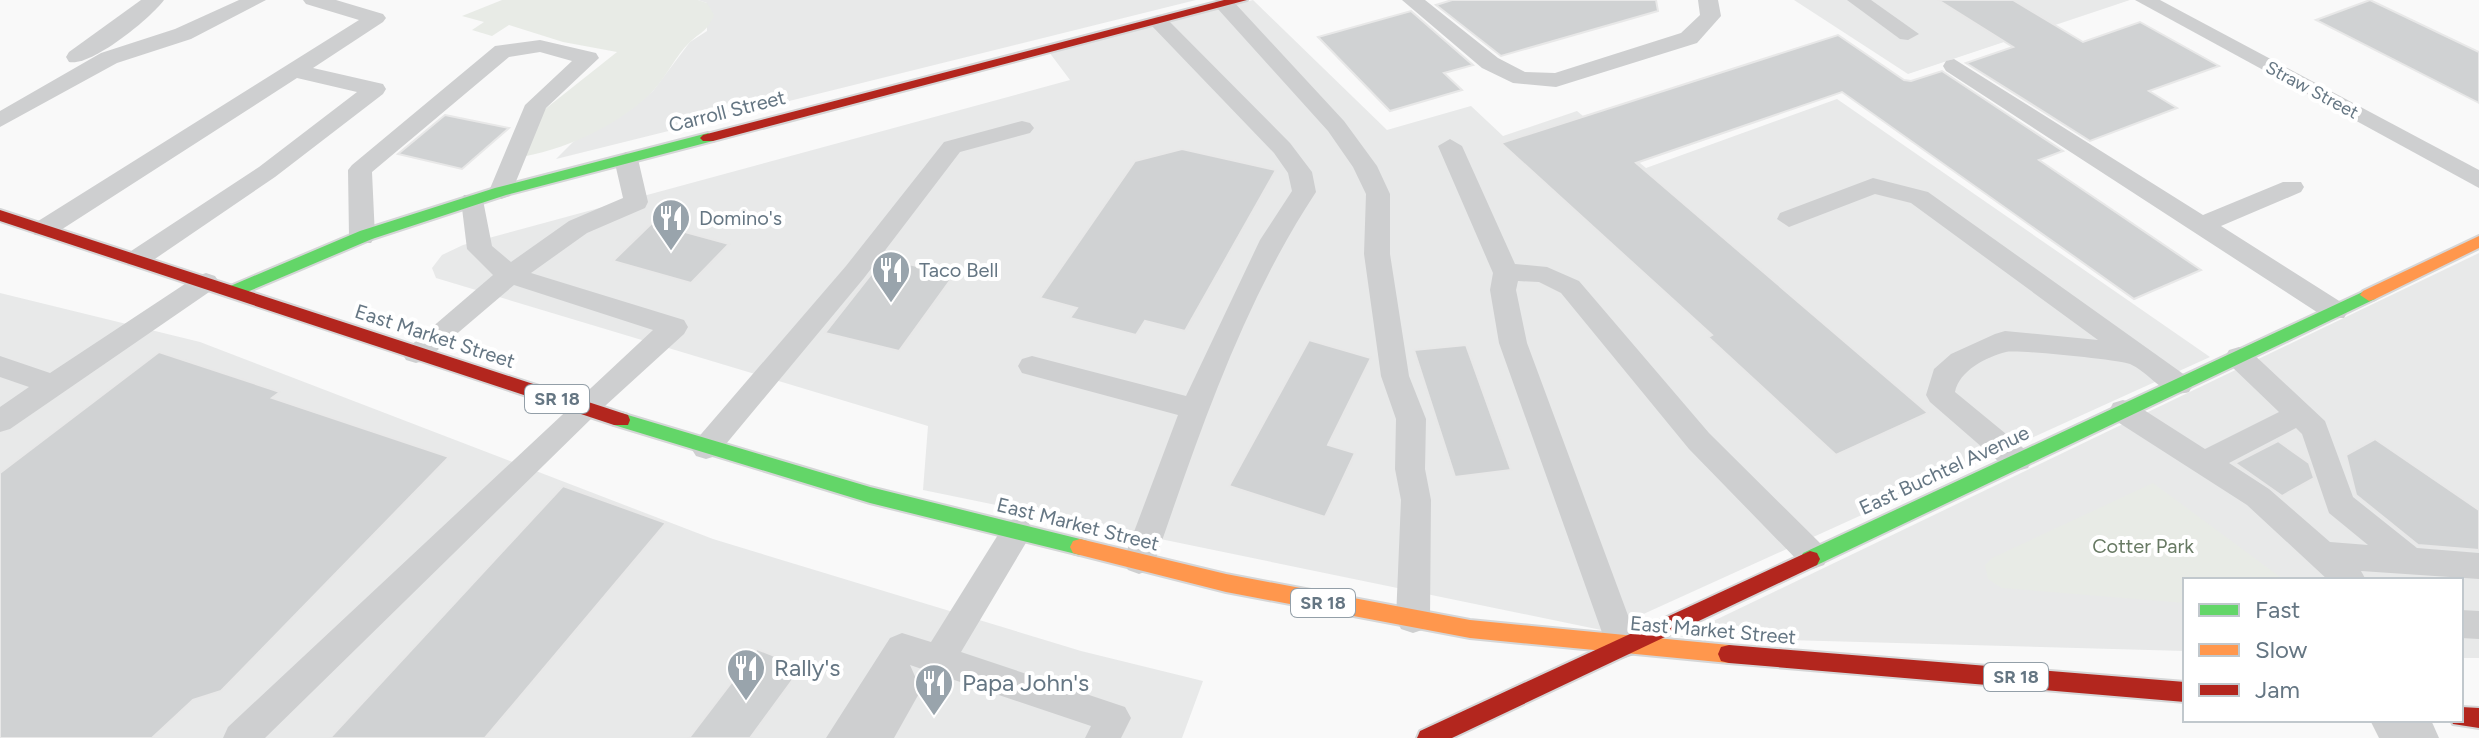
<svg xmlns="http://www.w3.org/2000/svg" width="2479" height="738" viewBox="0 0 2479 738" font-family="Figtree,sans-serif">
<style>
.built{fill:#e8e9e9}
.green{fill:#e8ebe6}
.building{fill:#d0d2d3;stroke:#e8e8e8;stroke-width:2}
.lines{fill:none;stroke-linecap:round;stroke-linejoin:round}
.fast-casing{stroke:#d5d6d7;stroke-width:4}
.slow-casing{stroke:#d5d6d7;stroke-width:4}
.jam-casing{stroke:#d5d6d7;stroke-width:4}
.lane{fill:#cecfd0;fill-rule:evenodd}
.street{fill:#cecfd0;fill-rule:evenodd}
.fast{fill:#63d668;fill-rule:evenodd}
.slow{fill:#ff974d;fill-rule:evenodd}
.jam{fill:#b3261e;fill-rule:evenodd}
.labels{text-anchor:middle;stroke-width:8;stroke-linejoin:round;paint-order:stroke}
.far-street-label{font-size:18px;fill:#657683;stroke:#fff}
.shield{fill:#fff;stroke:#939fa8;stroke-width:2}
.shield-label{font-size:18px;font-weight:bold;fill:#657683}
.street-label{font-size:20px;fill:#657683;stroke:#fff}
.poi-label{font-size:20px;fill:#657683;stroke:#fff;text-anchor:start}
.park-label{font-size:20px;fill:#687a64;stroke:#fff}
.near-poi-label{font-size:24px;fill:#657683;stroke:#fff;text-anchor:start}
</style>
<rect width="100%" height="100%" fill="#f9f9f9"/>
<g class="built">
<polygon points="698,0 1196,0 556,159 573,142 630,110 653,91 690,42 707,31 707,3"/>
<polygon points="1253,0 1387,130 1471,106 1503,136 1577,111 1646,168 1837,99 2210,357 1606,631 923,490 928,426 436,278 432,268 442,255 463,245 1070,80 1049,52"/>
<polygon points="1794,0 2130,0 1908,74"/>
<polygon points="2479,253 2479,658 2461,658 2461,580 2185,580 2185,651 1680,637"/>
<polygon points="0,293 200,342 713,539 1081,651 1203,681 1182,738 0,738"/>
</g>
<g class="green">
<path d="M502,0H698L707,3L714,15C706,33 703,30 690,42C676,55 667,76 653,91C618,126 563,151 515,158L530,121L617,52L563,42L509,25L492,36L472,30L484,22L462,16Z"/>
<polygon points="2153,483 2284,580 2185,580 2185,603 2002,588 1988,579 1985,565 1992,558"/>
</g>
<g class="building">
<polygon points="1452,0 1656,0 1658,11 1501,56 1436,5"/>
<polygon points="1938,0 2013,0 2083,42 2140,22 2219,66 2149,91 2177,108 2090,141 1966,63 2013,47"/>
<polygon points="2370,0 2479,52 2479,103 2316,20"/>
<polygon points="1411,11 1473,65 1444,73 1462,90 1390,111 1318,37"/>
<polygon points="1838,35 1904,80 1911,81 1942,71 2063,151 2039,160 2201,270 2134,299 1842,92 1636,163 1928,413 1836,455 1708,337 1712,335 1501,143"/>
<polygon points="445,115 509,128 462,169 398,154"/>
<polygon points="1182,149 1276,170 1185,331 1145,321 1136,335 1070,318 1077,308 1040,298 1135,161"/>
<polygon points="652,223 729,244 691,283 613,261"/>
<polygon points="884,258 954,275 899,351 825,333"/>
<polygon points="1309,340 1371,358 1328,445 1355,453 1325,517 1229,486"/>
<polygon points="1466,345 1511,470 1455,477 1414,350"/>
<polygon points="159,352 280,392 272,398 449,457 221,691 193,700 152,738 0,738 0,473"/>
<polygon points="2375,439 2479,510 2479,550 2418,545 2356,495 2346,455"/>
<polygon points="2278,441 2309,463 2314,478 2282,496 2235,463"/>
<polygon points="563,486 666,523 485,738 330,738"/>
<polygon points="757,649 802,667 750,738 689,738"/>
</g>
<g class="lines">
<defs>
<g id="fast">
<polygon points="708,133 716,138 713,141 506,195 372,239 240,295 228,295 226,291 228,287 360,231 495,188"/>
<polygon points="2369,289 2375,291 2378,295 2375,299 1817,565 1810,567 1803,565 1800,559 1803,553"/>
<polygon points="621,413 870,487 1080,539 1087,541 1090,547 1087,553 1080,555 870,503 614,425 612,420 614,415"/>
</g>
<g id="slow">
<polygon points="2479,236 2479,248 2375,299 2369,301 2360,295 2363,291"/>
<polygon points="1080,539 1226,574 1470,620 1729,645 1737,647 1740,654 1737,661 1729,663 1470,638 1226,592 1080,555 1073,553 1070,547 1073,541"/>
</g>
<g id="jam">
<polygon points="1224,0 1247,0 713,141 703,141 700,138 703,135"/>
<polygon points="0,210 628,415 630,420 628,425 614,425 0,221"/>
<polygon points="1810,551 1817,553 1820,559 1817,565 1452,738 1417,738 1420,731"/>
<polygon points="1729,645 2185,682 2185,702 1729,663 1721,661 1718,654 1721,647"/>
<polygon points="2461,707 2479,708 2479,728 2453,724 2451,720 2461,720"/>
</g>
</defs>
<use href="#fast" class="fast-casing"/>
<use href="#slow" class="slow-casing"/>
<use href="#jam" class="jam-casing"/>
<g class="lane">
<path d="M141,0H164C151,18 91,67 69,62L66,57L69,52Z"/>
<polygon points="239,0 266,0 191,39 117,63 0,127 0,111 101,53 175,29"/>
<polygon points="303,0 336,0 383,14 386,18 383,22 313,68 383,84 386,89 383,94 275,177 146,265 128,265 124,259 128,253 259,167 357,92 297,78 53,235 35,235 31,229 35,223 359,20 306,4"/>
<polygon points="1216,0 1232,0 1344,121 1377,166 1390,194 1390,254 1409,376 1426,419 1425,469 1431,500 1430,619 1425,629 1413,633 1401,629 1396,619 1401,500 1395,469 1396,419 1381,376 1364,254 1366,194 1353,167 1328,131 1217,8 1214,4"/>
<polygon points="1402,0 1425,0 1498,58 1525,72 1555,73 1681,33 1700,15 1698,0 1718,0 1721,16 1697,43 1556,87 1513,83 1482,68"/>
<polygon points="1847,0 1871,0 1919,34 1908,40 1900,39"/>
<polygon points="2135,0 2160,0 2479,170 2479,188"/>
<path d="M1158,15L1165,17L1290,143L1312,172L1316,192C1242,304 1199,434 1155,561L1150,570L1139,574L1128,570L1123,561L1178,415L1022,373L1018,366L1022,359L1032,356L1186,396L1260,240L1292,191L1288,173L1274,153L1151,25L1148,21Z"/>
<polygon points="540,40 596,53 599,58 546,108 510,196 501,199 489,191 525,105 572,61 540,52 509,57 372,172 375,237 371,243 353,243 349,237 348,170 352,165 495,46"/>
<polygon points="1954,59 2203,215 2283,182 2301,182 2304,187 2301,192 2221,226 2344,304 2348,311 2344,318 2326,318 1946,71 1943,66 1946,61"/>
<polygon points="1022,121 1030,123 1034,128 1030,133 960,152 864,278 716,456 706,459 696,456 691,448 696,440 846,266 944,142"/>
<polygon points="1450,139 1462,146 1515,264 1547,267 1579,281 1709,433 1824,547 1829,556 1824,565 1813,569 1802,565 1689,449 1561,293 1539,282 1518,281 1516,290 1527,343 1639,645 1634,655 1622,659 1610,655 1499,343 1490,290 1493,273 1438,146"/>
<polygon points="626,152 638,159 648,202 645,208 587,233 531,273 684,320 688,327 684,334 594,416 265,738 223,738 228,727 653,330 514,285 426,360 416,363 406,360 402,353 493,275 467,249 461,200 464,195 482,195 492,246 511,262 569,221 623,198 614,159"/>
<path d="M1873,178L1928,192L2189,378L2193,385L2189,392C2164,400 2151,373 2130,364C2121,360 2016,349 2006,352C1986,357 1959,371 1955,392L2028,452L2032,460L2028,468L2017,471L2006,468L1930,402L1926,395L1934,369L1951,354L1995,334L2005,331L2098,340L1911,203L1875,194L1789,227L1777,219L1780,213Z"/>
<polygon points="206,273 215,276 219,282 215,288 10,429 0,432 0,407 29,387 0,377 0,356 50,373 197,276"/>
<path d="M2239,347L2249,350L2325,421L2353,497L2417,548L2479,553V579L2361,571L2366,580H2328L2247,505L2113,419L2109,411L2113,403L2123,400L2133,403L2205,449L2279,412L2229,364L2225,357L2229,350ZM2296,428L2302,434L2329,513L2368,545L2330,542L2269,489L2229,463Z"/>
<polygon points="1017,518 1028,522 1033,531 961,652 1125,707 1131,718 1121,738 1085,738 1091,726 910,665 921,690 894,738 826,738 890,638 902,633 931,642 1006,522"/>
<polygon points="2461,610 2479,611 2479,639 2461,638"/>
</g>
<polygon class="street" points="2370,720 2431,720 2439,738 2379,738"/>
<use href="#fast" class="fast"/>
<use href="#slow" class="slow"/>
<use href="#jam" class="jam"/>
</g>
<defs>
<symbol id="restaurant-pin" viewBox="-11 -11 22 30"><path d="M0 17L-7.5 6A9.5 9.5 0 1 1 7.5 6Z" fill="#99a4ac" stroke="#fff"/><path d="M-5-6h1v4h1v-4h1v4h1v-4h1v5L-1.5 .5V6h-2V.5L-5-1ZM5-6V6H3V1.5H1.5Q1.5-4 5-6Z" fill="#fff"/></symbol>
</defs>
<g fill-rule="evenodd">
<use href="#restaurant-pin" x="649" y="196" width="44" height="60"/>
<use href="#restaurant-pin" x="869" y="248" width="44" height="60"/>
<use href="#restaurant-pin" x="724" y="646" width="44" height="60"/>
<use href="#restaurant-pin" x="912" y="661" width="44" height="60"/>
</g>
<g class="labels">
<g class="far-street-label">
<text transform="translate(2312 90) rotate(28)" y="6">Straw Street</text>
</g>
<g class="shield">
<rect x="525" y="385" width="64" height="28" rx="6"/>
<rect x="1291" y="589" width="64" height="28" rx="6"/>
<rect x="1984" y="663" width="64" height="28" rx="6"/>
</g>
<g class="shield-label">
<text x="557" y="405">SR 18</text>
<text x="1323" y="609">SR 18</text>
<text x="2016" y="683">SR 18</text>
</g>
<g class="street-label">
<text transform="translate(727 111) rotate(-14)" y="7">Carroll Street</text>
<text transform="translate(435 336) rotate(18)" y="7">East Market Street</text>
<text transform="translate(1944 470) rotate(-25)" y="7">East Buchtel Avenue</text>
<text transform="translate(1078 524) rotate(14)" y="7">East Market Street</text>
<text transform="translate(1713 630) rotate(5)" y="7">East Market Street</text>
</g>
<g class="poi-label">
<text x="699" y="225">Domino's</text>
<text x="919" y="277">Taco Bell</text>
</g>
<g class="park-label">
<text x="2143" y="553">Cotter Park</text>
</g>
<g class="near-poi-label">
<text x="774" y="676">Rally's</text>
<text x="962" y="691">Papa John's</text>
</g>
</g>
<rect x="2183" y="578" width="280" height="144" fill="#ffffff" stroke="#c1c8cd" stroke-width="2"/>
<rect x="2199" y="604" width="40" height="12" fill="#63d668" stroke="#c1c8cd" stroke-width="2"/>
<text x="2255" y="618" font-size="24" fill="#657683">Fast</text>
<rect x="2199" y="644" width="40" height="12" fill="#ff974d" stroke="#c1c8cd" stroke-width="2"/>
<text x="2255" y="658" font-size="24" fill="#657683">Slow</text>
<rect x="2199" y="684" width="40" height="12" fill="#b3261e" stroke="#c1c8cd" stroke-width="2"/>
<text x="2255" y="698" font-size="24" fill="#657683">Jam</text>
</svg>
